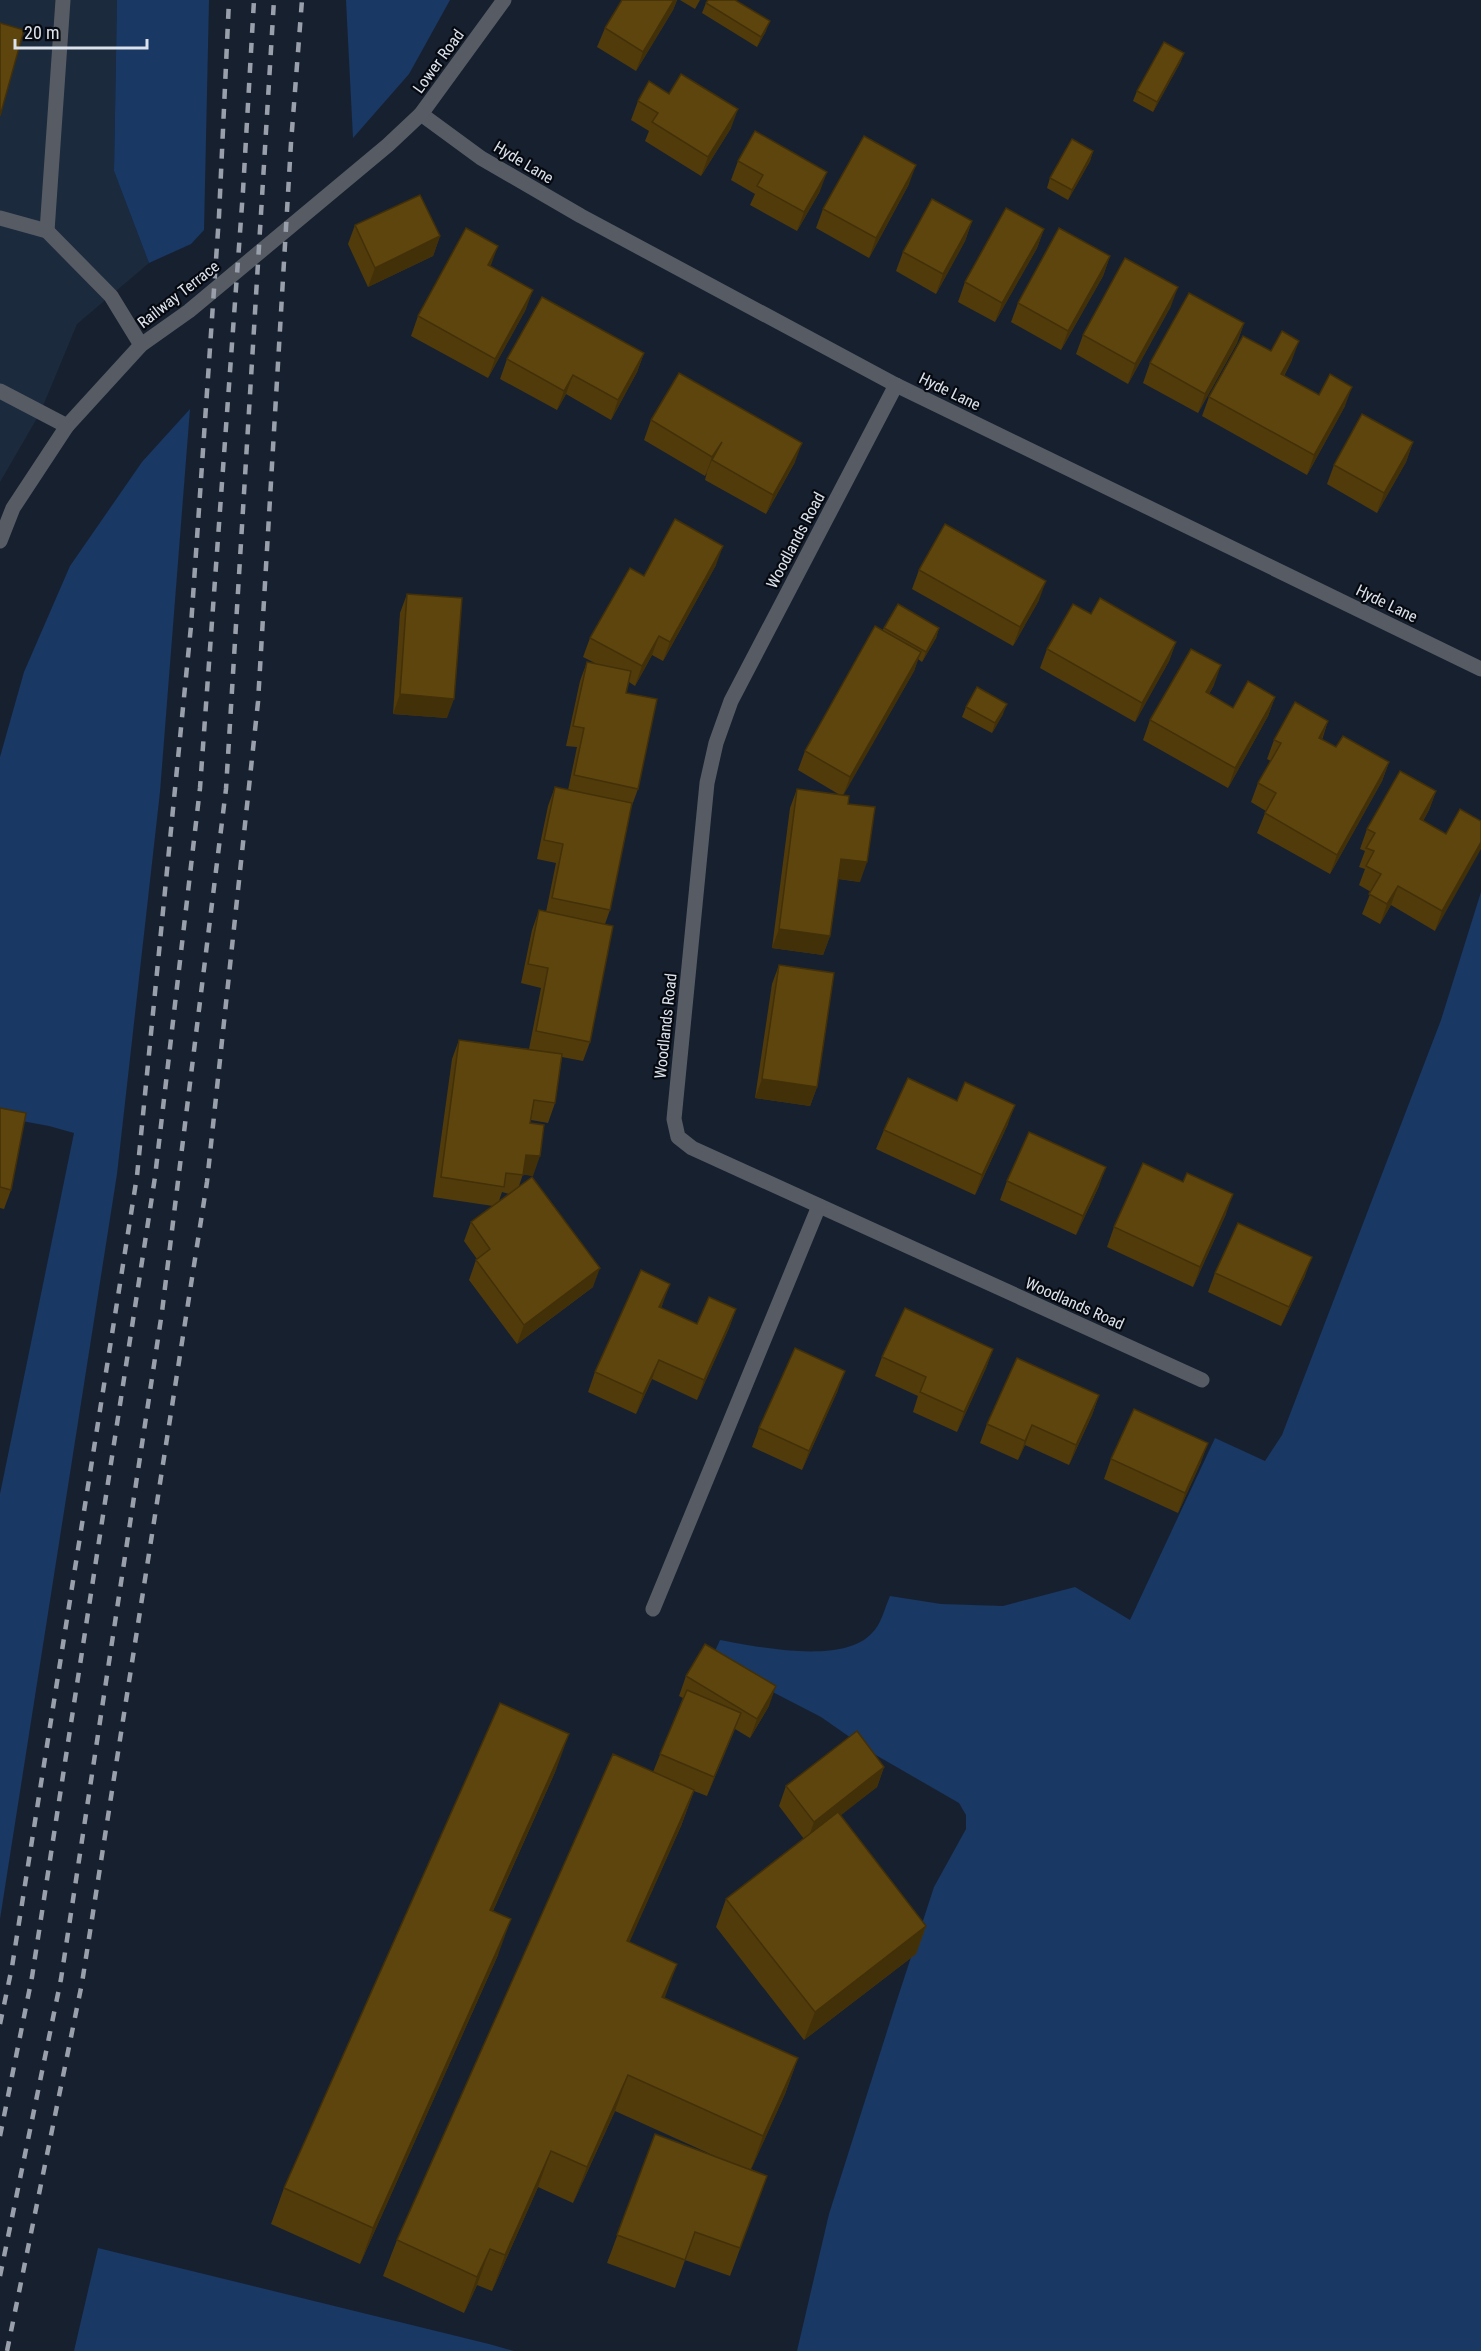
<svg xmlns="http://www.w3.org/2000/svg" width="1481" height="2351" viewBox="0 0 1481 2351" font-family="'Roboto Condensed',sans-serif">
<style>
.built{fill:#1c2a3d}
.green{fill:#193864}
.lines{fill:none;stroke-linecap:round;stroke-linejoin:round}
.minor{stroke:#575c64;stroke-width:15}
.rail{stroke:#99a0ac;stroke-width:4.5;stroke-dasharray:10 10;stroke-linecap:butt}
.wall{fill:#513b0b;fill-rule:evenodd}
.shaded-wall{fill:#423009}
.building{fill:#5e450d;stroke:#423009;stroke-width:1.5}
.labels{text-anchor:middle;stroke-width:4.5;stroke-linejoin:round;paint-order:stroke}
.street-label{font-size:16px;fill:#dce2ec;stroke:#060a10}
</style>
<rect width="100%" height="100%" fill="#17202f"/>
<polygon class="built" points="0,0 117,0 114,171 149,263 77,324 40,413 0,482"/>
<g class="green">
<polygon points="117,0 209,0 204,230 191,244 149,263 114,171"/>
<polygon points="346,0 450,0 409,74 353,138"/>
<polygon points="190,409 160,792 117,1174 0,1919 0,1494 74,1133 49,1126 0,1117 0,757 24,672 70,566 142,462"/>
<path d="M1481,892V2351H797L829,2214L896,2003L934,1887L966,1829V1815L959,1803L874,1754L821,1717L711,1660L720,1640C758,1647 843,1665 872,1633C881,1625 885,1607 890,1596L941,1604L1003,1606L1075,1587L1130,1620L1215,1438L1265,1461L1282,1435L1441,1020Z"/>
<polygon points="98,2248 489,2344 514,2351 74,2351"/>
</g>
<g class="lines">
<g class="minor">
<polyline points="421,114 481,158 581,216 896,385 1481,669"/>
<polyline points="0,218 47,231 111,296 141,345"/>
<polyline points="47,231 63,0"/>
<polyline points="896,385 731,701 716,743 707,783 674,1119 678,1137 692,1148 1202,1380"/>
<polyline points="0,391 67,426"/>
<polyline points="0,541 13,508 67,426 141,345 189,311 388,145 421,114 504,0"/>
<polyline points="653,1609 819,1206"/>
</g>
<g class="rail">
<polyline points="0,2024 12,1967 137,1176 191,626 219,216 229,0"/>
<polyline points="0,2136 32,1977 155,1177 200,788 243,191 254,0"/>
<polyline points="0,2276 61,1979 162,1312 226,789 274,0"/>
<polyline points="7,2351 82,1983 207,1182 258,702 291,143 302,0"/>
</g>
</g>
<g class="wall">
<polygon points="622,0 677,0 673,10 636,71 597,47 605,28"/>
<polygon points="680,0 700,0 695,9"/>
<polygon points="706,3 766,31 757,47 702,13"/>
<polygon points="1184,53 1180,63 1153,112 1133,101 1137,91"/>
<polygon points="669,94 731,128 701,176 645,141 649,131 631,120 638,101"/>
<polygon points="1093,151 1090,161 1068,200 1047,188 1050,178"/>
<polygon points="738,161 820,191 797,231 750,205 755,194 731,180"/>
<polygon points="909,184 869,258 816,228 823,209"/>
<polygon points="972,221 965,241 936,294 896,271 903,252"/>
<polygon points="355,225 440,236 433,256 368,287 348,244"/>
<polygon points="1044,229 1037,248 995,322 958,302 965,282"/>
<polygon points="1110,256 1103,276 1061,350 1011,322 1018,303"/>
<polygon points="490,267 526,309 488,378 411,336 418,316"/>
<polygon points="1171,306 1128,384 1076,354 1083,335"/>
<polygon points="1244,323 1237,343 1198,413 1143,383 1150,363"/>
<polygon points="1271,351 1292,360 1284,376 1319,395 1345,406 1307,475 1202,416 1209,397"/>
<polygon points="644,353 637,372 611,420 566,394 557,410 500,379 507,359"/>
<polygon points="651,420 795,462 766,514 705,480 707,472 705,476 644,440"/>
<polygon points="1413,442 1406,462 1377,513 1327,484 1334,465"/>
<path d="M716,565L663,661L652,655L635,686L629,682L626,693L638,789L631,808L610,910L605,924L590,1042L583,1061L562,1057L555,1103L548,1123L531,1120L533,1176L523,1174L519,1186L593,1287L517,1344L469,1280L476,1260L477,1259L464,1241L471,1222L493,1206L433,1197L452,1059L459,1040L529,1049L541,988L521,983L532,930L539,910L546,912L556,863L537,859L548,806L555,787L568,790L577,747L566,746L580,681L587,662L595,663L583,657L590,638L644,576ZM502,1192L509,1194L499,1201Z"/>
<polygon points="919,570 1039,600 1013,646 912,589"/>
<polygon points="407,594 447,718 393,714 400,613"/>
<polygon points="1091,614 1176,642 1169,661 1135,722 1040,668 1047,649"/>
<polygon points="884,628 939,628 936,638 922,662 918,659 914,671 843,795 848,804 860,882 838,879 830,936 823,955 772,948 790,808 797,789 840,795 798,770 805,751"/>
<polygon points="1214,685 1209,694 1233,708 1275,697 1268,716 1228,788 1143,740 1150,720"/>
<polygon points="966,707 1003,714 992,733 962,717"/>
<polygon points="1328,721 1322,740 1336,747 1389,762 1382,781 1330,874 1257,833 1266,811 1251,802 1258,783 1271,761 1267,759 1274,740"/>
<polygon points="1436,791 1429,810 1423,821 1446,834 1481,821 1435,931 1391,905 1380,924 1362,914 1371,892 1359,885 1365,869 1359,867 1365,851 1360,849 1367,829"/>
<polygon points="779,965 817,1087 810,1106 755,1098 772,984"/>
<polygon points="0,1108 11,1190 4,1209 0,1208"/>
<polygon points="1008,1124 975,1195 876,1149 884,1130"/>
<polygon points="1007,1181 1099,1186 1076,1235 1000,1200"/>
<polygon points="1226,1214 1193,1287 1107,1247 1114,1227"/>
<polygon points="1215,1273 1305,1276 1281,1326 1208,1292"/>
<polygon points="663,1303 661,1308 697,1324 736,1309 729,1328 697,1400 652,1379 636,1414 588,1392 595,1372"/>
<polygon points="993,1349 986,1368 957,1432 913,1412 918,1396 875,1376 882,1357"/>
<polygon points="838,1390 802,1470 752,1447 759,1428"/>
<polygon points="1099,1395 1092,1415 1069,1465 1025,1445 1018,1460 980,1443 987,1424"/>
<polygon points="1111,1459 1201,1462 1178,1513 1104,1479"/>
<polygon points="686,1676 769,1706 750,1738 735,1729 707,1796 694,1791 681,1826 629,1942 664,1998 798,2058 785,2094 751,2169 767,2176 730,2276 685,2260 675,2288 607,2263 655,2134 717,2157 615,2111 573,2203 538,2187 492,2291 477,2285 464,2313 383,2276 397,2240 653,1772 683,1698 679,1696"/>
<polygon points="884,1767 877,1787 840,1815 926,1926 916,1954 804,2040 716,1927 726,1899 804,1839 779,1806 786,1786"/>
<polygon points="556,1770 493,1911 498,1955 360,2264 271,2224 284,2188"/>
</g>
<g class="shaded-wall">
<polygon points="674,0 677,0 673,10 636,71 643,52"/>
<polygon points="770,21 766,31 757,47 761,37"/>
<polygon points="1184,53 1180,63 1153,112 1157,102"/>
<polygon points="738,109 731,128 701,176 708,157"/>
<polygon points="1093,151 1090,161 1068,200 1072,190"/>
<polygon points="916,165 909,184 869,258 876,238"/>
<polygon points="827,172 820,191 797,231 804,212"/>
<polygon points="972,221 965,241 936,294 943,274"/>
<polygon points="1044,229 1037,248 995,322 1002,303"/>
<polygon points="440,236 433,256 368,287 375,268"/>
<polygon points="498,246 491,265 481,285 488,265"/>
<polygon points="1110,256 1103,276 1061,350 1068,331"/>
<polygon points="1178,287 1171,306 1128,384 1135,364"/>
<polygon points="533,290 526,309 488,378 495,359"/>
<polygon points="1244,323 1237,343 1198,413 1205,394"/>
<polygon points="1299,341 1292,360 1274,393 1281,374"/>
<polygon points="644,353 637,372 611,420 618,400"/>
<polygon points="573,375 566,394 557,410 564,391"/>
<polygon points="1352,387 1345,406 1307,475 1314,455"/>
<polygon points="722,442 712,460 707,472 705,476 712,457"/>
<polygon points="1413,442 1406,462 1377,513 1384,493"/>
<polygon points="802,443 795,462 766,514 773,495"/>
<polygon points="723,546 716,565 663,661 670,642"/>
<polygon points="1046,581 1039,600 1013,646 1020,627"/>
<polygon points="939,628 936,638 922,662 926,652"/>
<polygon points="659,636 652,655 635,686 642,666"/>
<polygon points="1176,642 1169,661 1135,722 1142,703"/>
<polygon points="921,652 914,671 843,796 850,777"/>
<polygon points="1221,665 1214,685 1199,712 1206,692"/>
<polygon points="400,694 454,699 447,718 393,714"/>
<polygon points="1275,697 1268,716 1228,788 1235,768"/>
<polygon points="1007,704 1003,714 992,733 995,723"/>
<polygon points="1328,721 1321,740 1319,738"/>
<polygon points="1389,762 1382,781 1330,874 1337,855"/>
<polygon points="1436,791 1429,810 1413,839 1420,819"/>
<polygon points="1481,842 1481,849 1435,931 1442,911"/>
<polygon points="841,859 867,862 860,882 834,878"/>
<polygon points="1398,886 1391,905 1380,924 1387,904"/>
<polygon points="779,929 830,936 823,955 772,948"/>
<polygon points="762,1079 817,1087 810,1106 755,1098"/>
<polygon points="1015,1105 1008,1124 975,1195 982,1175"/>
<polygon points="526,1155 540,1156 533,1176 519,1174"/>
<polygon points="1106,1167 1099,1186 1076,1235 1083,1216"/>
<polygon points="1233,1194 1226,1214 1193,1287 1200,1267"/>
<polygon points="1312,1257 1305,1276 1281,1326 1289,1307"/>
<polygon points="600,1268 593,1287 517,1344 524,1325"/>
<polygon points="670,1284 663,1303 652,1326 659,1307"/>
<polygon points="736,1309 729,1328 697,1400 704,1380"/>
<polygon points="993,1349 986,1368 957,1432 964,1412"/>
<polygon points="659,1360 652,1379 636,1414 643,1394"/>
<polygon points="845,1371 838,1390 802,1470 809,1451"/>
<polygon points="1099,1395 1092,1415 1069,1465 1076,1445"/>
<polygon points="1032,1425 1025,1445 1018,1460 1025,1441"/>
<polygon points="1208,1443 1201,1462 1178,1513 1185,1493"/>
<polygon points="776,1686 769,1706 750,1738 757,1719"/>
<polygon points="741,1713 733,1732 707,1796 714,1777"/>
<polygon points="569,1734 556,1770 477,1946 490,1910"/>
<polygon points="884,1767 877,1787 807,1842 814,1822"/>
<polygon points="694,1790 681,1826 614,1977 627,1941"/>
<polygon points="511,1919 498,1955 360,2264 373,2228"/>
<polygon points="926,1926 916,1954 804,2040 815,2012"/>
<polygon points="677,1964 664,2000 662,1997"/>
<polygon points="798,2058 785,2094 750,2172 763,2136"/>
<polygon points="628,2075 615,2111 573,2203 587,2167"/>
<polygon points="551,2151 538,2187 492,2291 505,2255"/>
<polygon points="490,2249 477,2285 464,2313 477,2277"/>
</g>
<g class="building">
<polygon points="622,0 674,0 643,52 605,28"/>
<polygon points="708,0 735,0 770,21 761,37 706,3"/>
<polygon points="0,23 24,30 0,116"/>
<polygon points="1164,42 1184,53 1157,102 1137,91"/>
<polygon points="681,74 738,109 708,157 652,122 658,113 638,101 649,81 669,94"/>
<polygon points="755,131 827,172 804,212 757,186 763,175 738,161"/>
<polygon points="864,136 916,165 876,238 823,209"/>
<polygon points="1072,139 1093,151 1072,190 1050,178"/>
<polygon points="420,195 440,236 375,268 355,225"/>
<polygon points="932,199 972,221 943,274 903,252"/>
<polygon points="1006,208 1044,229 1002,303 965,282"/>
<polygon points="466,228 498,246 488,265 533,290 495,359 418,316"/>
<polygon points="1059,228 1110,256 1068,331 1018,303"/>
<polygon points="1125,258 1178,287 1135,364 1083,335"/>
<polygon points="1189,293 1244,323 1205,394 1150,363"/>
<polygon points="542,297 644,353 618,400 573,375 564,391 507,359"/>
<polygon points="1282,331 1299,341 1281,374 1319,395 1330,374 1352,387 1314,455 1209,397 1243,336 1271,351"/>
<polygon points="679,373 802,443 773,495 712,460 722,442 712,457 651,420"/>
<polygon points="1362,414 1413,442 1384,493 1334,465"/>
<polygon points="675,519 723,546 670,642 659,636 642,666 590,638 630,568 644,576"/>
<polygon points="945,524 1046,581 1020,627 919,570"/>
<polygon points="407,594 462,598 454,699 400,694"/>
<polygon points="1100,598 1176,642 1142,703 1047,649 1073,604 1091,614"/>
<polygon points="898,604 939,628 926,652 884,628"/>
<polygon points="875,626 921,652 850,777 805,751"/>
<polygon points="1191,649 1221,665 1206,692 1233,708 1248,681 1275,697 1235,768 1150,720"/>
<polygon points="587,662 631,671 626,693 657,699 638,789 574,775 584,728 573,726"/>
<polygon points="977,687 1007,704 995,723 966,707"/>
<polygon points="1295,702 1328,721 1319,738 1336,747 1343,736 1389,762 1337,855 1265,813 1276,793 1258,783 1281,743 1274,740"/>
<polygon points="1400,771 1436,791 1420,819 1446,834 1460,809 1481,821 1481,842 1442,911 1398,886 1387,904 1369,894 1381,874 1366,866 1374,851 1366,848 1375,833 1367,829"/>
<polygon points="555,787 632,803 610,910 552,898 563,844 544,840"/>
<polygon points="797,789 849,796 848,804 875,807 867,862 841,859 830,936 779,929"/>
<polygon points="539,910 613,926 590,1042 536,1031 548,968 528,964"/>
<polygon points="779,965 834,973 817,1087 762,1079"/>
<polygon points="459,1040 562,1054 555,1103 534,1100 530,1123 544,1125 540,1156 526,1155 523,1175 506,1173 504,1187 441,1177"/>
<polygon points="908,1078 957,1101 965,1082 1015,1105 982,1175 884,1130"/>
<polygon points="0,1108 26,1113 11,1190 0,1187"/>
<polygon points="1029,1132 1106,1167 1083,1216 1007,1181"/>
<polygon points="1143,1163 1183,1182 1187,1173 1233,1194 1200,1267 1114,1227"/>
<polygon points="532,1177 600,1268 524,1325 476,1260 490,1249 471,1222"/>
<polygon points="1238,1223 1312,1257 1289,1307 1215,1273"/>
<polygon points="641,1270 670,1284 659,1307 697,1324 709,1297 736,1309 704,1380 659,1360 643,1394 595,1372"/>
<polygon points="905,1308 993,1349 964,1412 920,1392 926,1377 882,1357"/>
<polygon points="795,1348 845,1371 809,1451 759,1428"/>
<polygon points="1017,1358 1099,1395 1076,1445 1032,1425 1025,1441 987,1424"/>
<polygon points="1134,1409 1208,1443 1185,1493 1111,1459"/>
<polygon points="705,1644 776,1686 757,1719 686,1676"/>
<polygon points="687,1690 741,1713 714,1777 660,1754"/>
<polygon points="500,1703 569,1734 490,1910 511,1919 373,2228 284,2188"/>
<polygon points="857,1731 884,1767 814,1822 786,1786"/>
<polygon points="613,1754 694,1790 627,1941 677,1964 662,1997 798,2058 763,2136 628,2075 587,2167 551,2151 505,2255 490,2249 477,2277 397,2240"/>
<polygon points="838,1812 926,1926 815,2012 726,1899"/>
<polygon points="655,2134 767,2176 740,2248 695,2232 685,2260 617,2235"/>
</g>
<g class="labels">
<g class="street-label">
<text transform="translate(438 61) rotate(-54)" y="6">Lower Road</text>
<text transform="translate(524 162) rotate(31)" y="6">Hyde Lane</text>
<text transform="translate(178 294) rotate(-38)" y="6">Railway Terrace</text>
<text transform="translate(950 391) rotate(26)" y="6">Hyde Lane</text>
<text transform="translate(795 540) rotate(-62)" y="6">Woodlands Road</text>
<text transform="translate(1387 603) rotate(26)" y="6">Hyde Lane</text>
<text transform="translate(665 1026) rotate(-84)" y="6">Woodlands Road</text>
<text transform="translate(1075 1303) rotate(24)" y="6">Woodlands Road</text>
</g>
</g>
<path d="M15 39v9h132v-9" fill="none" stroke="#dce2ec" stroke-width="3"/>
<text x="24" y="39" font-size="18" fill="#dce2ec" stroke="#060a10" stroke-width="4.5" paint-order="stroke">20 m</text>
</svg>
